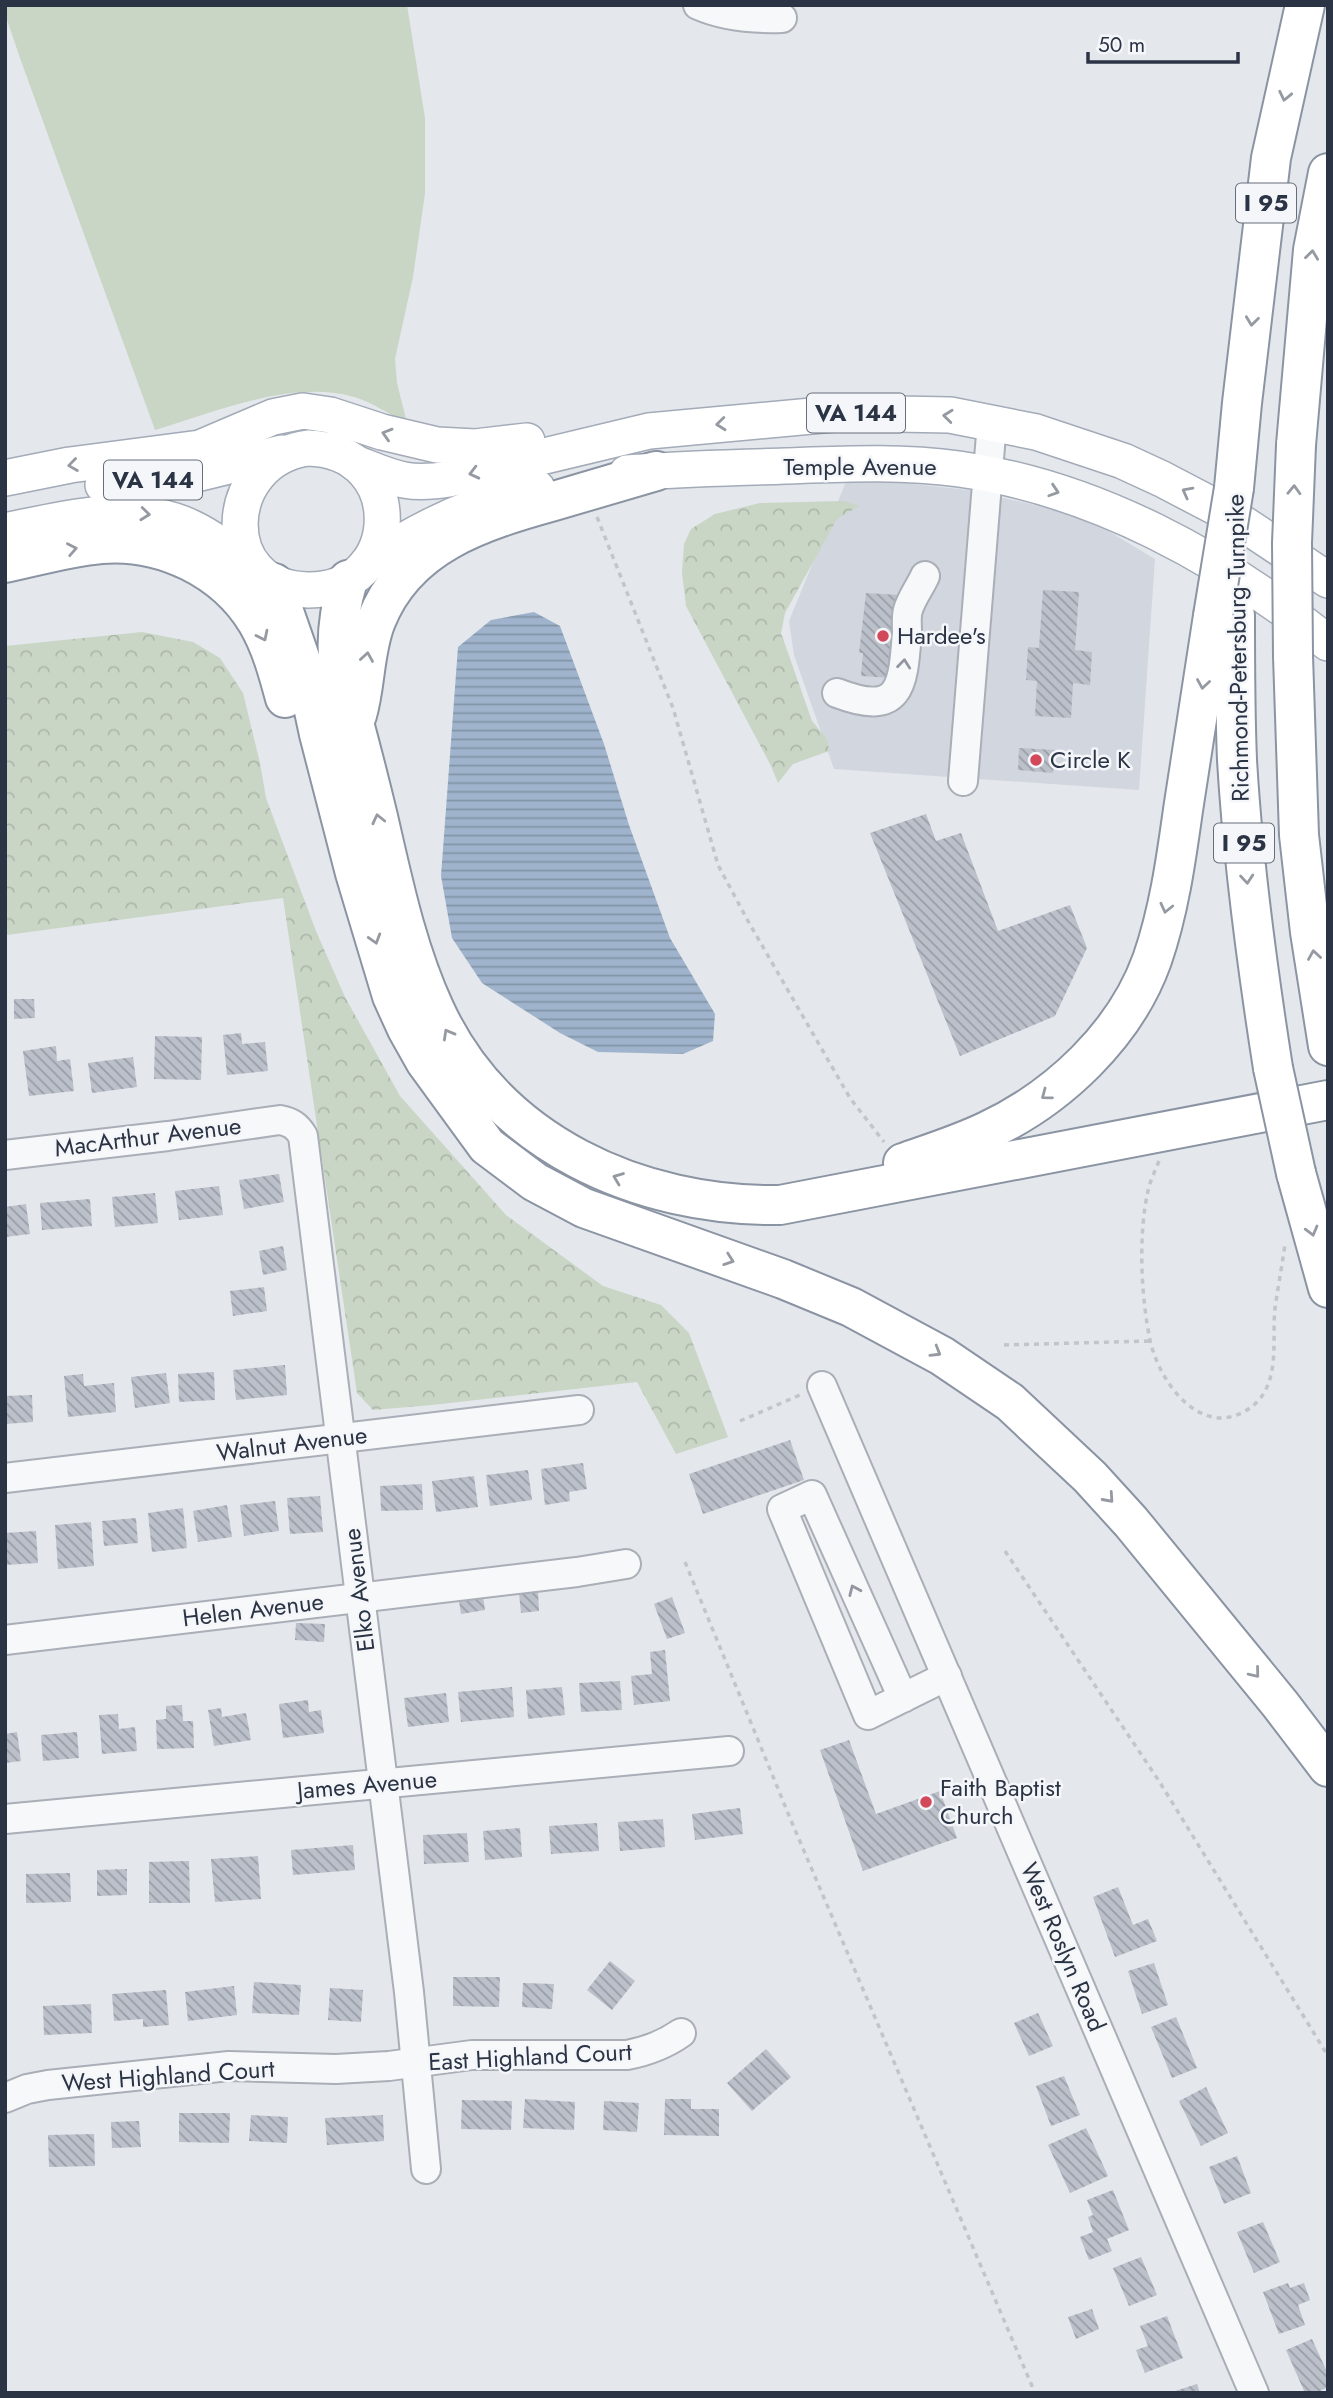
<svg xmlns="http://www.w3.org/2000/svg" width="1333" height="2398" viewBox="0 0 1333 2398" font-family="Jost,sans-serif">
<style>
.built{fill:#d2d6de}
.grass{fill:#c9d6c5}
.forest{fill:url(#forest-crowns)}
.water{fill:url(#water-rules)}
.building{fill:url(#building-back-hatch)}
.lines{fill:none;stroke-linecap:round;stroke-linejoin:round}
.minor-casing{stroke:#a9aeb7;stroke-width:32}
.major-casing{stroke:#a3abb8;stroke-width:38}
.highway-casing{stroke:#8b94a3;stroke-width:42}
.path{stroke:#c2c5cb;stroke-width:3.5;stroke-dasharray:5 5;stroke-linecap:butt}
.minor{stroke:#f7f8fa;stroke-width:28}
.major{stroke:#fff;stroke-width:35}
.highway{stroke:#fff;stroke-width:38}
.highway-bridge-casing{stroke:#8b94a3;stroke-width:42;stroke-linecap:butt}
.highway-bridge{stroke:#fff;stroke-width:38}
.oneway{stroke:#959aa2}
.oneway2{stroke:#9196a0}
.poi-dot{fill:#d1495b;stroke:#f4f6f9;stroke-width:2.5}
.labels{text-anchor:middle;stroke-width:5;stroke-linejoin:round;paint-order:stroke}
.shield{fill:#f4f6f9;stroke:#676e7b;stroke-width:2}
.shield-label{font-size:23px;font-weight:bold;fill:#2b3445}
.street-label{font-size:24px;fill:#2b3445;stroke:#f4f6f9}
.poi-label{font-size:24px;fill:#2b3445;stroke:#f4f6f9;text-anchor:start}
</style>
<defs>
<pattern id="forest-crowns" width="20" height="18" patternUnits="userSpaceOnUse" patternTransform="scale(1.75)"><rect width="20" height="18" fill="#c9d6c5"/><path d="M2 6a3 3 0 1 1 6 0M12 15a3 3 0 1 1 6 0" fill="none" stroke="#adb8ab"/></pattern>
<pattern id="water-rules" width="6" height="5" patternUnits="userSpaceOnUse" patternTransform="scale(1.75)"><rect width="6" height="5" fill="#9fb4cc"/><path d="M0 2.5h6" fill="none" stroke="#8293a7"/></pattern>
<pattern id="building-back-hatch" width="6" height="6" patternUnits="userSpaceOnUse" patternTransform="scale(1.75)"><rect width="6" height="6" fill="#bbc0ca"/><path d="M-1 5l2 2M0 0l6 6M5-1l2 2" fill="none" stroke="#989da6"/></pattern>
</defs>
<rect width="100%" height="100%" fill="#e4e7ec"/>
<polygon class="built" points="848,477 968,490 1083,516 1155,559 1139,790 834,769 794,655 789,621"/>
<path class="grass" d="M5,5H407L425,118V193L413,277L395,359L397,383L407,423C390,415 372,402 354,397C292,379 215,412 155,430L20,58L5,14Z"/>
<g class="forest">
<polygon points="844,501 859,506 837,519 785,613 781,633 812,721 827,739 829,751 793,764 778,783 771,766 686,606 682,573 684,544 691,529 715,514 760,503"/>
<polygon points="142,632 193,642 220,658 243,693 260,763 266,798 316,931 345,997 400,1096 506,1215 603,1286 661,1305 689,1333 728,1437 676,1454 637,1382 432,1405 373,1410 357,1393 283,898 7,935 5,646"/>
</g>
<polygon class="water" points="534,612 560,626 604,744 629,825 670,938 715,1014 713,1041 683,1054 598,1052 560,1033 482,983 452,938 441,876 458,647 491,620"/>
<g class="building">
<polygon points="1043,590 1079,592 1075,650 1092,652 1090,685 1073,683 1071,718 1035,716 1037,681 1026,680 1028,647 1039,648"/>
<polygon points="866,593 900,595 893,678 861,676 863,653 859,653"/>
<polygon points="1019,748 1055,750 1053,773 1018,770"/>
<polygon points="926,814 936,841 961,833 998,931 1070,905 1087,948 1055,1016 960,1056 870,833"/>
<polygon points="14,999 34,999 35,1018 14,1019"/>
<polygon points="241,1033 242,1044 265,1042 268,1071 227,1075 223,1035"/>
<polygon points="155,1036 202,1037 201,1080 154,1079"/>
<polygon points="56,1046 57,1061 70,1059 74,1091 29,1096 23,1051"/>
<polygon points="133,1057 137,1087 92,1093 88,1063"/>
<polygon points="279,1174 284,1202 244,1209 239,1180"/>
<polygon points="219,1186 223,1215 179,1220 175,1191"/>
<polygon points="155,1193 158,1223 115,1227 112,1197"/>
<polygon points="90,1199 92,1226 42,1230 40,1203"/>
<polygon points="26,1204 30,1234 5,1237 5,1207"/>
<polygon points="283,1246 287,1270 263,1275 259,1251"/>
<polygon points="264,1287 267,1311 233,1316 230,1291"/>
<polygon points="285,1365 287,1395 236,1400 233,1370"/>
<polygon points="214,1372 215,1400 179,1402 178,1374"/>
<polygon points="166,1373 170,1403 135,1408 131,1377"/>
<polygon points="83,1374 84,1386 114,1383 116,1412 68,1417 64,1376"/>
<polygon points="32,1395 33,1422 5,1424 5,1396"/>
<polygon points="790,1440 804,1480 703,1514 689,1474"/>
<polygon points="583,1463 587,1489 569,1492 570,1501 545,1505 541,1469"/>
<polygon points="528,1470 532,1500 490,1506 486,1475"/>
<polygon points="474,1476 478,1507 436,1512 432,1481"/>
<polygon points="422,1484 423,1510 381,1511 380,1486"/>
<polygon points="320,1496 323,1532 290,1534 287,1498"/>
<polygon points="275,1501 279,1531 244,1536 240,1505"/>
<polygon points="227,1505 232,1537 198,1542 193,1511"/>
<polygon points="183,1508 187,1548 152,1552 148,1513"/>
<polygon points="136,1518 138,1543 104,1546 102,1521"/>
<polygon points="91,1522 94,1566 58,1569 55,1525"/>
<polygon points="36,1531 38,1563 5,1565 5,1533"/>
<polygon points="482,1590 485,1610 461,1614 458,1594"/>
<polygon points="538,1591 539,1611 521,1613 519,1593"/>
<polygon points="672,1597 685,1633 667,1639 654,1604"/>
<polygon points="296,1623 325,1624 324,1642 295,1640"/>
<polygon points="665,1650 670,1701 634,1705 631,1676 652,1674 650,1652"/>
<polygon points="620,1681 622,1710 581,1712 579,1683"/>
<polygon points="512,1687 514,1717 461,1722 458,1692"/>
<polygon points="562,1687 565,1715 528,1719 526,1690"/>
<polygon points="446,1693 449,1722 408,1727 404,1698"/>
<polygon points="308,1700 309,1712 321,1710 324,1733 283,1738 279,1704"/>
<polygon points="182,1705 183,1721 193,1721 194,1748 157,1749 156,1720 166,1719 166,1706"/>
<polygon points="221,1708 222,1717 246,1713 251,1740 214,1746 208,1710"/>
<polygon points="118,1714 119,1729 135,1727 137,1751 102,1754 99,1715"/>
<polygon points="17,1732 21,1761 5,1763 5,1734"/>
<polygon points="77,1732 79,1758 43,1761 41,1735"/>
<polygon points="849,1740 876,1814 940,1791 957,1838 863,1871 820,1750"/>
<polygon points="740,1808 743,1834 695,1840 692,1814"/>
<polygon points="663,1819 665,1847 620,1851 618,1822"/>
<polygon points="597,1823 599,1851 551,1854 549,1826"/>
<polygon points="520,1828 522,1857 485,1860 483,1831"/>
<polygon points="467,1833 469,1862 424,1864 423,1835"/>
<polygon points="353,1845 355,1870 293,1875 291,1850"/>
<polygon points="258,1856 261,1899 215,1902 211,1859"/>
<polygon points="189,1861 190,1903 149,1903 149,1862"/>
<polygon points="127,1869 127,1895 97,1896 97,1870"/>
<polygon points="70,1873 71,1902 26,1903 26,1874"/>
<polygon points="1118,1887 1133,1925 1148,1919 1157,1941 1115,1957 1093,1897"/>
<polygon points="610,1961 635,1981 612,2010 587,1990"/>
<polygon points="1154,1963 1168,2005 1142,2014 1128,1971"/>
<polygon points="453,1977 500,1977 499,2007 453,2006"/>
<polygon points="254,1982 301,1985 299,2015 252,2013"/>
<polygon points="523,1983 554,1984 552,2009 522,2007"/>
<polygon points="234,1986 237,2015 188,2021 185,1992"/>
<polygon points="330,1988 363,1990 361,2022 328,2020"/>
<polygon points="166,1990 169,2025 143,2027 143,2019 114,2021 112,1994"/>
<polygon points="91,2004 92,2033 44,2035 43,2006"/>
<polygon points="1038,2013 1053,2046 1029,2056 1014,2023"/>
<polygon points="1176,2017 1197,2068 1172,2078 1151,2027"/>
<polygon points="766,2049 791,2077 752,2111 727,2083"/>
<polygon points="1064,2076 1080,2115 1051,2126 1036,2086"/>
<polygon points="1206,2087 1228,2133 1201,2146 1179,2101"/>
<polygon points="525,2099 575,2102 574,2130 523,2128"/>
<polygon points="665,2099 691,2099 691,2109 719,2109 719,2136 664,2135"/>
<polygon points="462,2100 512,2101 511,2130 461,2129"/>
<polygon points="604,2101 639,2103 637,2132 603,2130"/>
<polygon points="179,2113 230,2113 229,2143 179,2142"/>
<polygon points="251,2115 288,2117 287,2143 249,2141"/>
<polygon points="383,2115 384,2141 327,2145 325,2118"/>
<polygon points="139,2121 141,2147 112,2148 111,2122"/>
<polygon points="1086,2128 1108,2176 1070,2193 1048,2145"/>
<polygon points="94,2134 95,2166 49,2167 48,2135"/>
<polygon points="1237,2156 1251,2193 1224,2204 1209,2167"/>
<polygon points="1113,2190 1129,2230 1107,2239 1112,2251 1089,2260 1080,2237 1093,2232 1088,2217 1093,2215 1087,2200"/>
<polygon points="1263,2222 1280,2262 1254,2273 1237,2232"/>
<polygon points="1141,2257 1157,2295 1129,2306 1113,2268"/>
<polygon points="1288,2283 1290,2288 1304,2283 1310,2300 1298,2305 1305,2325 1279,2334 1263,2292"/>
<polygon points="1092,2309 1099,2329 1076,2339 1068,2317"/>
<polygon points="1167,2316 1183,2358 1145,2373 1136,2350 1148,2346 1140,2326"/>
<polygon points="1312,2339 1328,2374 1328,2387 1316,2393 1305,2393 1286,2350"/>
<polygon points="1197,2384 1200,2393 1172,2393 1172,2392"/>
</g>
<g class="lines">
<defs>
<g id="minor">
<path d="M698,5C725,17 753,19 782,18"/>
<path d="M837,693C902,718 903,685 907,632C907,625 906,616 908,610C911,599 920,587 925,576"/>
<polyline points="963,781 992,422"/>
<path d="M5,1155L168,1136L280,1120C291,1122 297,1126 303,1136L409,1992L426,2169"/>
<polyline points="822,1386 1254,2393"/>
<polyline points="5,1478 579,1410"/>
<polyline points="5,1640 577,1572 626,1564"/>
<polyline points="903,1698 812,1495 782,1509 868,1715 947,1676"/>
<polyline points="5,1819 729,1751"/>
<path d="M5,2098L27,2089L48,2085L229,2066L336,2069L389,2066L472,2055H627C648,2051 664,2045 681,2033"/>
</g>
<g id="major">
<path d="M308,448C409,450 405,591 308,590C215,589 220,460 308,448Z"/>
<path d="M355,463C394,478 406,486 449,479L649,431L844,413L950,415L1036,432L1123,461L1162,479L1227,513L1328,580"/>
<path d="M627,473C679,469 732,468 785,466C843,464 901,461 959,469C1095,488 1222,558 1328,643"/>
<polyline points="5,478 70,465 200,448 273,417 303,411 330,415 382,432 437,445 475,447 527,441"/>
<polyline points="103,485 192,475 282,453"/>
<path d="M5,531C64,519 133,500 190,527C214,538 235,556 256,572"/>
<path d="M367,564C419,528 475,502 537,488"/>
</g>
<g id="highway">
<polyline points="1296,445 1313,250 1328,173"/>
<polyline points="1234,488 1242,403 1271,158 1305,5"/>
<path d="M5,563C37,556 69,547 101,544C162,539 225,569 257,622C271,646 278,672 285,698"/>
<path d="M348,580C339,610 335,637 339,668C353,718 366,767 378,817C393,882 407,950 435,1010C497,1144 639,1207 780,1205L1328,1100"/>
<polyline points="274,583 307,678 319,734 355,873 392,996 407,1029 425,1061 487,1146 535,1182 584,1208 783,1279 851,1307 942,1356 1010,1402 1090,1477 1131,1522 1280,1704 1328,1767"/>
<path d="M1235,615C1235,663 1235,712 1237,760C1243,863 1257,966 1273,1068"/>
<polyline points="1293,656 1299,835 1310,932 1328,1046"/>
<path d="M357,715C366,684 364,651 376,621C406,544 482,521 554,501C588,491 622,481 656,471"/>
<path d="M903,1163C931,1153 960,1144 987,1131C1058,1098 1125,1035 1152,960C1169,911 1176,860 1183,810C1193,745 1203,681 1213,616"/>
<polyline points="1296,1173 1328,1288"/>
</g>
</defs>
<use href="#minor" class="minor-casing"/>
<use href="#major" class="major-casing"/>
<use href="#highway" class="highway-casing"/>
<g class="path">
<polyline points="597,517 673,708 718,865 748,921 850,1098 884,1142"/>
<path d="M1159,1161C1155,1171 1150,1181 1148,1191C1138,1235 1141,1296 1150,1340C1157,1372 1184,1417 1221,1418C1236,1418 1253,1409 1262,1396C1279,1371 1272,1337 1275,1308C1278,1287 1282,1266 1285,1244"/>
<polyline points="1004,1345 1150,1341"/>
<polyline points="740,1421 800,1395"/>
<polyline points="1005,1551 1159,1781 1328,2056"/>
<polyline points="685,1562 790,1818 1035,2393"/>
</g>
<use href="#minor" class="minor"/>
<use href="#major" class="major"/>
<use href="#highway" class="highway"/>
<defs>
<g id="highway-bridge">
<polyline points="1213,616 1234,488"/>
<polyline points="1293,656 1292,543 1296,445"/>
<polyline points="1273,1068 1296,1173"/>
</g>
</defs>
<use href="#highway-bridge" class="highway-bridge-casing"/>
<use href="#highway-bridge" class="highway-bridge"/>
</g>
<defs><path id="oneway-chevron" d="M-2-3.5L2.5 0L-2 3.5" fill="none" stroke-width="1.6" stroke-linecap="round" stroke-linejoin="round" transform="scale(1.75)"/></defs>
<g class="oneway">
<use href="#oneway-chevron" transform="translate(1285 96) rotate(102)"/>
<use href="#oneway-chevron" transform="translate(1312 255) rotate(-83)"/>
<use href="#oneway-chevron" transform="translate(1252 321) rotate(97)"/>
<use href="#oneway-chevron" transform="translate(948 416) rotate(-174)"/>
<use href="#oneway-chevron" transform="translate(721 424) rotate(174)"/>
<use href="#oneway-chevron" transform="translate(387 434) rotate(-163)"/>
<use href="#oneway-chevron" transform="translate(73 465) rotate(172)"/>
<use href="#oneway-chevron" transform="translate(474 473) rotate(166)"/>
<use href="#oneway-chevron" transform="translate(1294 490) rotate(-88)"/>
<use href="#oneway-chevron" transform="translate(1054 491) rotate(18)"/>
<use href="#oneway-chevron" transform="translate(1187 492) rotate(-152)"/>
<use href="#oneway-chevron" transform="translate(145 514) rotate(6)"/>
<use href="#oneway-chevron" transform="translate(72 549) rotate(-11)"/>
<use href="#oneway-chevron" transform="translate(263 636) rotate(64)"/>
<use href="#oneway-chevron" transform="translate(367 657) rotate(-81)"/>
<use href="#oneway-chevron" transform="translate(1203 684) rotate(99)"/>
<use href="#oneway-chevron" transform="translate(378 819) rotate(-103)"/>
<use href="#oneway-chevron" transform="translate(1247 879) rotate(85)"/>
<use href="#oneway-chevron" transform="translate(1166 908) rotate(103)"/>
<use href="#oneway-chevron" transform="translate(375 939) rotate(73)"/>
<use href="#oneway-chevron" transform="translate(1314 955) rotate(-99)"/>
<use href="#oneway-chevron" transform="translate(448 1034) rotate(-119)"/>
<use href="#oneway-chevron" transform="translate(1046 1095) rotate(143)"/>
<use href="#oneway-chevron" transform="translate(618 1178) rotate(-159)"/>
<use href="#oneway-chevron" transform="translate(1312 1231) rotate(75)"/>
<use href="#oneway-chevron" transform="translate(729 1260) rotate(19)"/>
<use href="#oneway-chevron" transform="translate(936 1352) rotate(31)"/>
<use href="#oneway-chevron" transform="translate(1109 1498) rotate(48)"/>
<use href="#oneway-chevron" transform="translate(1255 1673) rotate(51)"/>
</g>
<g class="oneway2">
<use href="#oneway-chevron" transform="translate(904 664) rotate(-84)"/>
<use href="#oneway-chevron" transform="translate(854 1590) rotate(-114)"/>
</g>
<g class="poi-dot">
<circle cx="883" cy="636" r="7"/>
<circle cx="1036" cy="760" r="7"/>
<circle cx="926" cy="1802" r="7"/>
</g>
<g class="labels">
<g class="shield">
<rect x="1236" y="183.5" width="60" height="39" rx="5"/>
<rect x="807" y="393.5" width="98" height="39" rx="5"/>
<rect x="104" y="460.5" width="98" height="39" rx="5"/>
<rect x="1214" y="823.5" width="60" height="39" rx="5"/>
</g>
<g class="shield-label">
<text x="1266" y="211">I 95</text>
<text x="856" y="421">VA 144</text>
<text x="153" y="488">VA 144</text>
<text x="1244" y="851">I 95</text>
</g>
<g class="street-label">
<text x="860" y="475">Temple Avenue</text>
<text transform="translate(1238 648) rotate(-91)" y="8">Richmond-Petersburg Turnpike</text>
<text transform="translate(148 1137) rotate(-7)" y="8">MacArthur Avenue</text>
<text transform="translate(292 1444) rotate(-7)" y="8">Walnut Avenue</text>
<text transform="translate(359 1590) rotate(-97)" y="8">Elko Avenue</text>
<text transform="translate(253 1610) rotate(-7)" y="8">Helen Avenue</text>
<text transform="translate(367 1785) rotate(-5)" y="8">James Avenue</text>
<text transform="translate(1063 1947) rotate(67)" y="8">West Roslyn Road</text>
<text transform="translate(530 2057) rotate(-3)" y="8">East Highland Court</text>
<text transform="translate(168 2076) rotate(-4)" y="8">West Highland Court</text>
</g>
<g class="poi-label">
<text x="897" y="644">Hardee's</text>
<text x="1050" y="768">Circle K</text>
<text x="940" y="1796">Faith Baptist<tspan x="940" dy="28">Church</tspan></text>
</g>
</g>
<rect width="1333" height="2398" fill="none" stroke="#2b3445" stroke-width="14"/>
<path d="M1088 52v10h150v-10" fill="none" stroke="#2b3445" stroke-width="3.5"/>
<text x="1098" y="52" font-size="21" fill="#2b3445" stroke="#f4f6f9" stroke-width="5" paint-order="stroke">50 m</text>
</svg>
